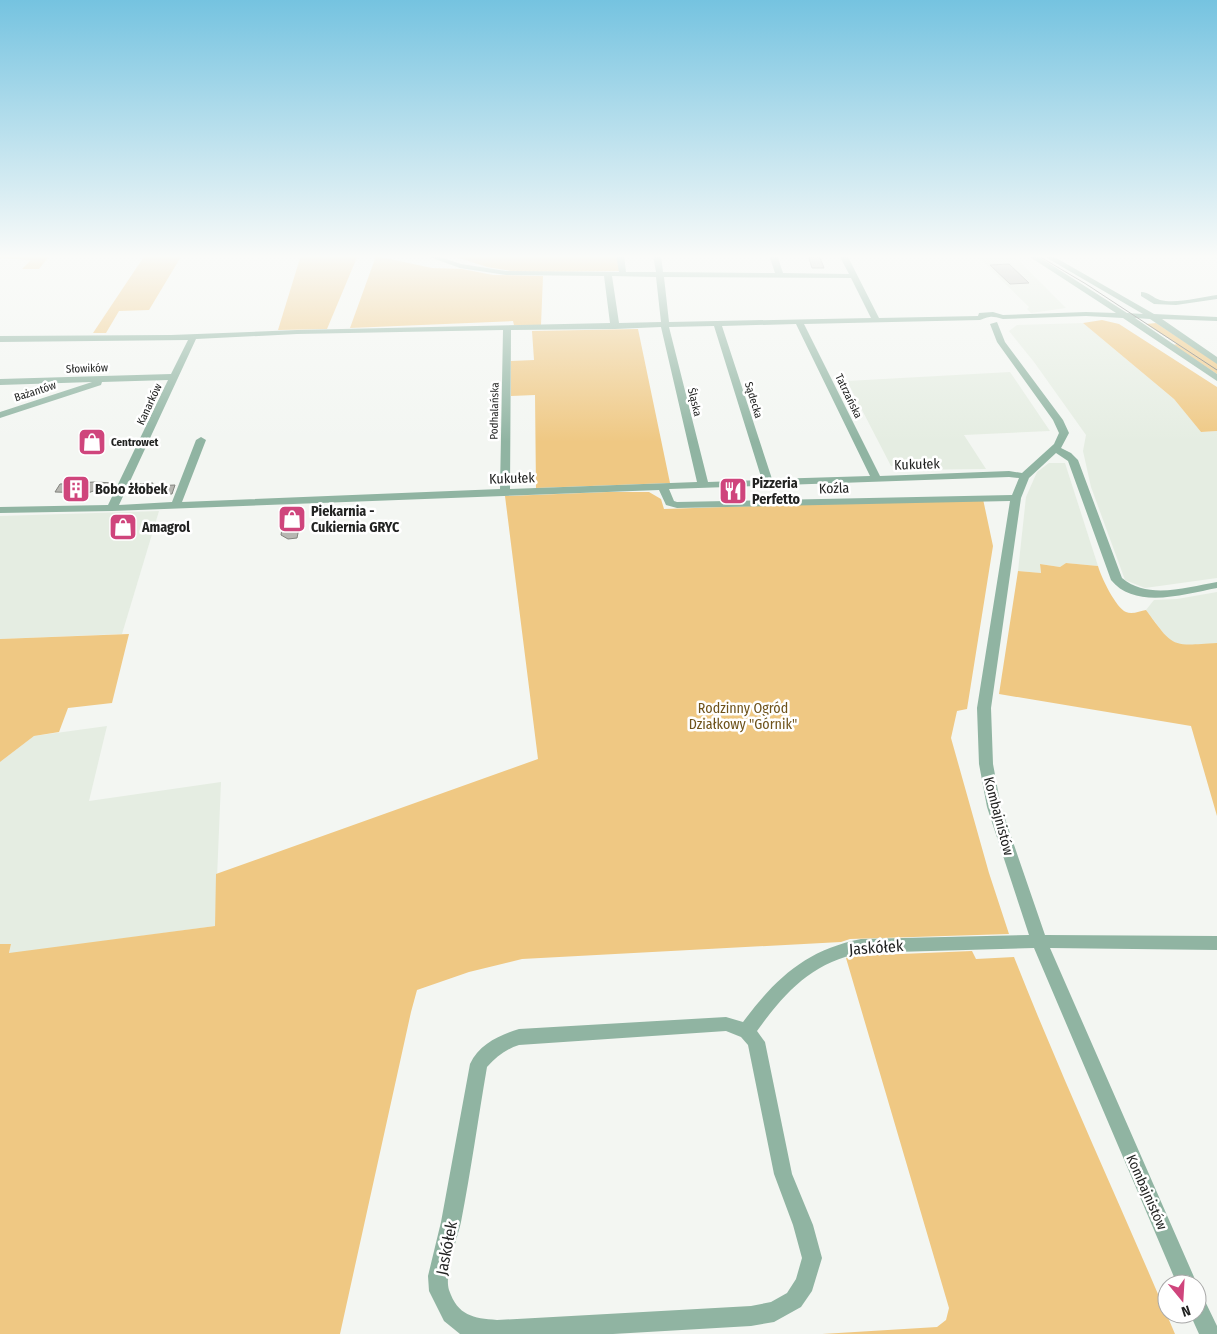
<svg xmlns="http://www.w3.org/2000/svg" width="1217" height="1334" viewBox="0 0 1217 1334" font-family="'Fira Sans Condensed',sans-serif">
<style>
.built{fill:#e5ede2}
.green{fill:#efc883}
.building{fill:#b7b7b2;stroke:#82837e}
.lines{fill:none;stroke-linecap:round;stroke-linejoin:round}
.minor{fill:#90b4a2;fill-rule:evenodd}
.tram{stroke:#686a68;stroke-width:1}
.labels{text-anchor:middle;stroke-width:5;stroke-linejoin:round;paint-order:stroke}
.far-street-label{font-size:11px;fill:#222322;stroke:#fff}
.far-poi-label{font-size:11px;font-weight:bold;fill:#222322;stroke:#fff;text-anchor:start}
.street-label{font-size:14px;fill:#222322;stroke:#fff}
.poi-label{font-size:14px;font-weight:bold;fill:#222322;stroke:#fff;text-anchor:start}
.park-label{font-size:14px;fill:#6e521a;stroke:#fff}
.near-street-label{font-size:16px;fill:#222322;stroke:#fff}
</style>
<rect width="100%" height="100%" fill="#f3f6f2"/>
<g class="built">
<polygon points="976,255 1013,255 1066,308 1031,313 1027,309 1029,307"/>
<polygon points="1083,323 1174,399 1201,432 1217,431 1217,578 1145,588 1125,580 1091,487 1083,451 1086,435 1034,362 1009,331 1017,325"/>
<polygon points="1010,372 1050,431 964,435 986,469 895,470 893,466 891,466 847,381"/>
<polygon points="1049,463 1065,463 1098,566 1066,563 1060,567 1040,564 1041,573 1018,571 1026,497 1037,472"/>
<polygon points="159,511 122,634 0,639 0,516"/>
<polygon points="1217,592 1217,786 1167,638 1146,610 1154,600 1177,599"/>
<polygon points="107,726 89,801 221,782 215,926 9,954 11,944 0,944 0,762 34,736"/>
</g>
<g class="green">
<polygon points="0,255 50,255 39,269 22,269 31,260 0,258"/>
<polygon points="145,255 182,255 149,310 119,311 106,333 93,333"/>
<polygon points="301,255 358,255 327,329 278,330"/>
<polygon points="450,255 619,255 621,271 518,272 487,267"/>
<polygon points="376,256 432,268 462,269 493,275 543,276 541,325 514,325 513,321 350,328"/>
<polygon points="1102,320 1119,324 1217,387 1217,431 1201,432 1174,399 1083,323"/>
<polygon points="1156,323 1217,363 1217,374 1173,345 1177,344 1146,324"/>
<polygon points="638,329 670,483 536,488 535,395 511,396 511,361 534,360 532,331"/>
<polygon points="608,492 649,492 661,499 664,509 983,499 993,546 967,709 957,711 951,738 989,873 1009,934 850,939 841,942 522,959 469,972 417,990 411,1012 340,1334 0,1334 0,944 11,944 9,953 215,926 216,874 538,759 505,496"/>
<path d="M1066,563L1098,566C1101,577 1116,608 1126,612C1132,615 1140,611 1146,610C1174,648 1170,646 1217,643V816L1191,726L999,694L1018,571L1041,573L1040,564L1060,567Z"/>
<polygon points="129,634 112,703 68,708 59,732 34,736 0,762 0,639"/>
<path d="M972,951L976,959L1014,957C1064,1084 1122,1208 1175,1334H822L937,1327L946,1320L949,1308L846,958L854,956Z"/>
</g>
<g class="building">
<polygon points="808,255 819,255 824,268 812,268"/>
<polygon points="1009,264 1029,283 1010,284 990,265"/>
<polygon points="94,482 115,483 88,493 55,492 60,484"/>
<polygon points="153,483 152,486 175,485 172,494 134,495 139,484"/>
<polygon points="303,508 297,538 288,539 281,535 285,509"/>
</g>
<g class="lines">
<g class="minor">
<path d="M424,255H434L461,264L506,271L619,272L616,255H624L626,272H656L653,255H661L663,272L775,273L769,255H777L783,273L849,274L839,255H847L879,318L978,316L979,313L993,312L1003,315L1086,312L1116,313L1027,255H1036L1127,313L1143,314L1042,255H1051L1154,314L1217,317V321L1162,319L1217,357V364L1150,319L1135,318L1217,374V381L1123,318L1086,316L1003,319C991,316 991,316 980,320L804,324L880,476L1009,471L1022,473L1054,444L1059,433L1053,420L997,342L990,324L997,322L1005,342L1063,420L1069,433L1061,448L1071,453L1078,460L1122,578C1148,600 1187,587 1217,582V588C1185,594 1135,610 1111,580L1068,461L1056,453L1029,478L1021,498L991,708L993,764L1001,807L1045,935L1217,936V950L1050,948L1194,1277L1197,1284H1177L1034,948L861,953C813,962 785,992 757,1031L765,1042L792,1174L813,1225L822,1258L812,1291L801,1307L774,1322L751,1326L613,1334H460L444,1321L429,1291L428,1276L441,1222L470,1064C479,1044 500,1035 519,1029L726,1017L743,1022C776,978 806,950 861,939L1029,935L987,807L979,764L977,708L1010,501L677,508L666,505L659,490L112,511L0,513V507L108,505L168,380L102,382L101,385L0,418V412L92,382L0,385V379L171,374L188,340L0,342V336L171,335L297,330L610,323L604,276L506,275L460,268ZM612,276L656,277L661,322L619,323ZM664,277L851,278L871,318L669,322ZM796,324L870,476L772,479L722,326ZM714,326L762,480L708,482L669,327ZM661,327L697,482L510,489L511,330L615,329ZM503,330L500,489L182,502L206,440L201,437L196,440L172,502L119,505L196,339L297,334ZM1009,477L1019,478L1012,495L677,502L674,501L669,489ZM726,1031L741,1037L748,1045L774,1174L793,1225L802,1258L796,1279L787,1293L771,1302L751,1306L497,1320C473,1318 458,1316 449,1290C444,1273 457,1240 461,1222C471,1171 478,1119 487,1067C496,1057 506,1049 519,1045Z"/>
<polygon points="1200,255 1217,255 1217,258"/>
<path d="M1141,292C1149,292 1153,298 1160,300C1177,304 1200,297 1217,295V299L1176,305L1154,304L1141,296Z"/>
<polygon points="1197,1296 1204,1299 1217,1326 1217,1334 1199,1334 1190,1314 1197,1314"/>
</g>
<polyline class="tram" points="1037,255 1086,284 1217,370"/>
</g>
<linearGradient id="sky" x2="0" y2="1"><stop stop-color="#75c3e0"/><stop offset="0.58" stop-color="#fafbf9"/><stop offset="1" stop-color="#fafbf9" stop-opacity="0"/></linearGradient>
<rect width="1217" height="442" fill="url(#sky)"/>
<defs>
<symbol id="shop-square" viewBox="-11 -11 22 22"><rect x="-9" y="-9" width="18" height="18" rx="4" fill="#cf457c" stroke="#fff"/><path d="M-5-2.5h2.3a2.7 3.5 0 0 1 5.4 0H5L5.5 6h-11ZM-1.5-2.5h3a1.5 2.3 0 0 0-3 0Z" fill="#fff"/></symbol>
<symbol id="building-square" viewBox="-11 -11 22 22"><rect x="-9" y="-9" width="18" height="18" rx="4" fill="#cf457c" stroke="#fff"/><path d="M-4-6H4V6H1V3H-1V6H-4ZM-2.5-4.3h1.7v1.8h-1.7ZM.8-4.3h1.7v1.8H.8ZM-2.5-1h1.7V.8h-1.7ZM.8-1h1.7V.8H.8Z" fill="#fff"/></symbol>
<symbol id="restaurant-square" viewBox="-11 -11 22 22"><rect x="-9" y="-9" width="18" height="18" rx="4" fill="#cf457c" stroke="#fff"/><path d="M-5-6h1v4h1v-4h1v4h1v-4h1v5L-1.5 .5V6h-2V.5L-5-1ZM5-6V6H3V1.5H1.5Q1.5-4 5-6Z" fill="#fff"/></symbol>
</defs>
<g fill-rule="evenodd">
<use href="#shop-square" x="76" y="426" width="32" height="32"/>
<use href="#building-square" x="60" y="473" width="32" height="32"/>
<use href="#restaurant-square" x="717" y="475" width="32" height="32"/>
<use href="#shop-square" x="276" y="503" width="32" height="32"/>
<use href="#shop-square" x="107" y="511" width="32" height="32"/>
</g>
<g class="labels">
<g class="far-street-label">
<text transform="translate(87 368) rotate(-2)" y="4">Słowików</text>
<text transform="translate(35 391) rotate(-18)" y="4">Bażantów</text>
<text transform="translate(849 396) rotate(64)" y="4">Tatrzańska</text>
<text transform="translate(754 400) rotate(73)" y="4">Sądecka</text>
<text transform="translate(695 402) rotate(76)" y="4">Śląska</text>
<text transform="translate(149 404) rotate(-65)" y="4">Kanarków</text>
<text transform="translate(494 411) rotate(-89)" y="4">Podhalańska</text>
</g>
<g class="far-poi-label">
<text x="111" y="446">Centrowet</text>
</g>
<g class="street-label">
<text transform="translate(917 464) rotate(-2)" y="5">Kukułek</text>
<text transform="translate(512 478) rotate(-2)" y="5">Kukułek</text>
<text transform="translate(834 488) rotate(-2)" y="5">Koźla</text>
<text transform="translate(999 816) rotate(75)" y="5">Kombajnistów</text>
<text transform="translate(1147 1192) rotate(66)" y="5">Kombajnistów</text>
</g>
<g class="poi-label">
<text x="752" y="488">Pizzeria<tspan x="752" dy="16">Perfetto</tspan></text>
<text x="95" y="494">Bobo żłobek</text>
<text x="311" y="516">Piekarnia -<tspan x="311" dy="16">Cukiernia GRYC</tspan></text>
<text x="142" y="532">Amagrol</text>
</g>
<g class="park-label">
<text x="743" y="713">Rodzinny Ogród<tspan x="743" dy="16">Działkowy "Górnik"</tspan></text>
</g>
<g class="near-street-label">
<text transform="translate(876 947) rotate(-4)" y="6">Jaskółek</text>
<text transform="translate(446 1248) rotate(-79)" y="6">Jaskółek</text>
</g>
</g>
<g transform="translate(1182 1299) rotate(162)"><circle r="24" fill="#ffffff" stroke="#a7a7a7"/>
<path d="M0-4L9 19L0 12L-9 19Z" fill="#cf457c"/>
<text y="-8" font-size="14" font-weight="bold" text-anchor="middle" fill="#222322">N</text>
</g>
</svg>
